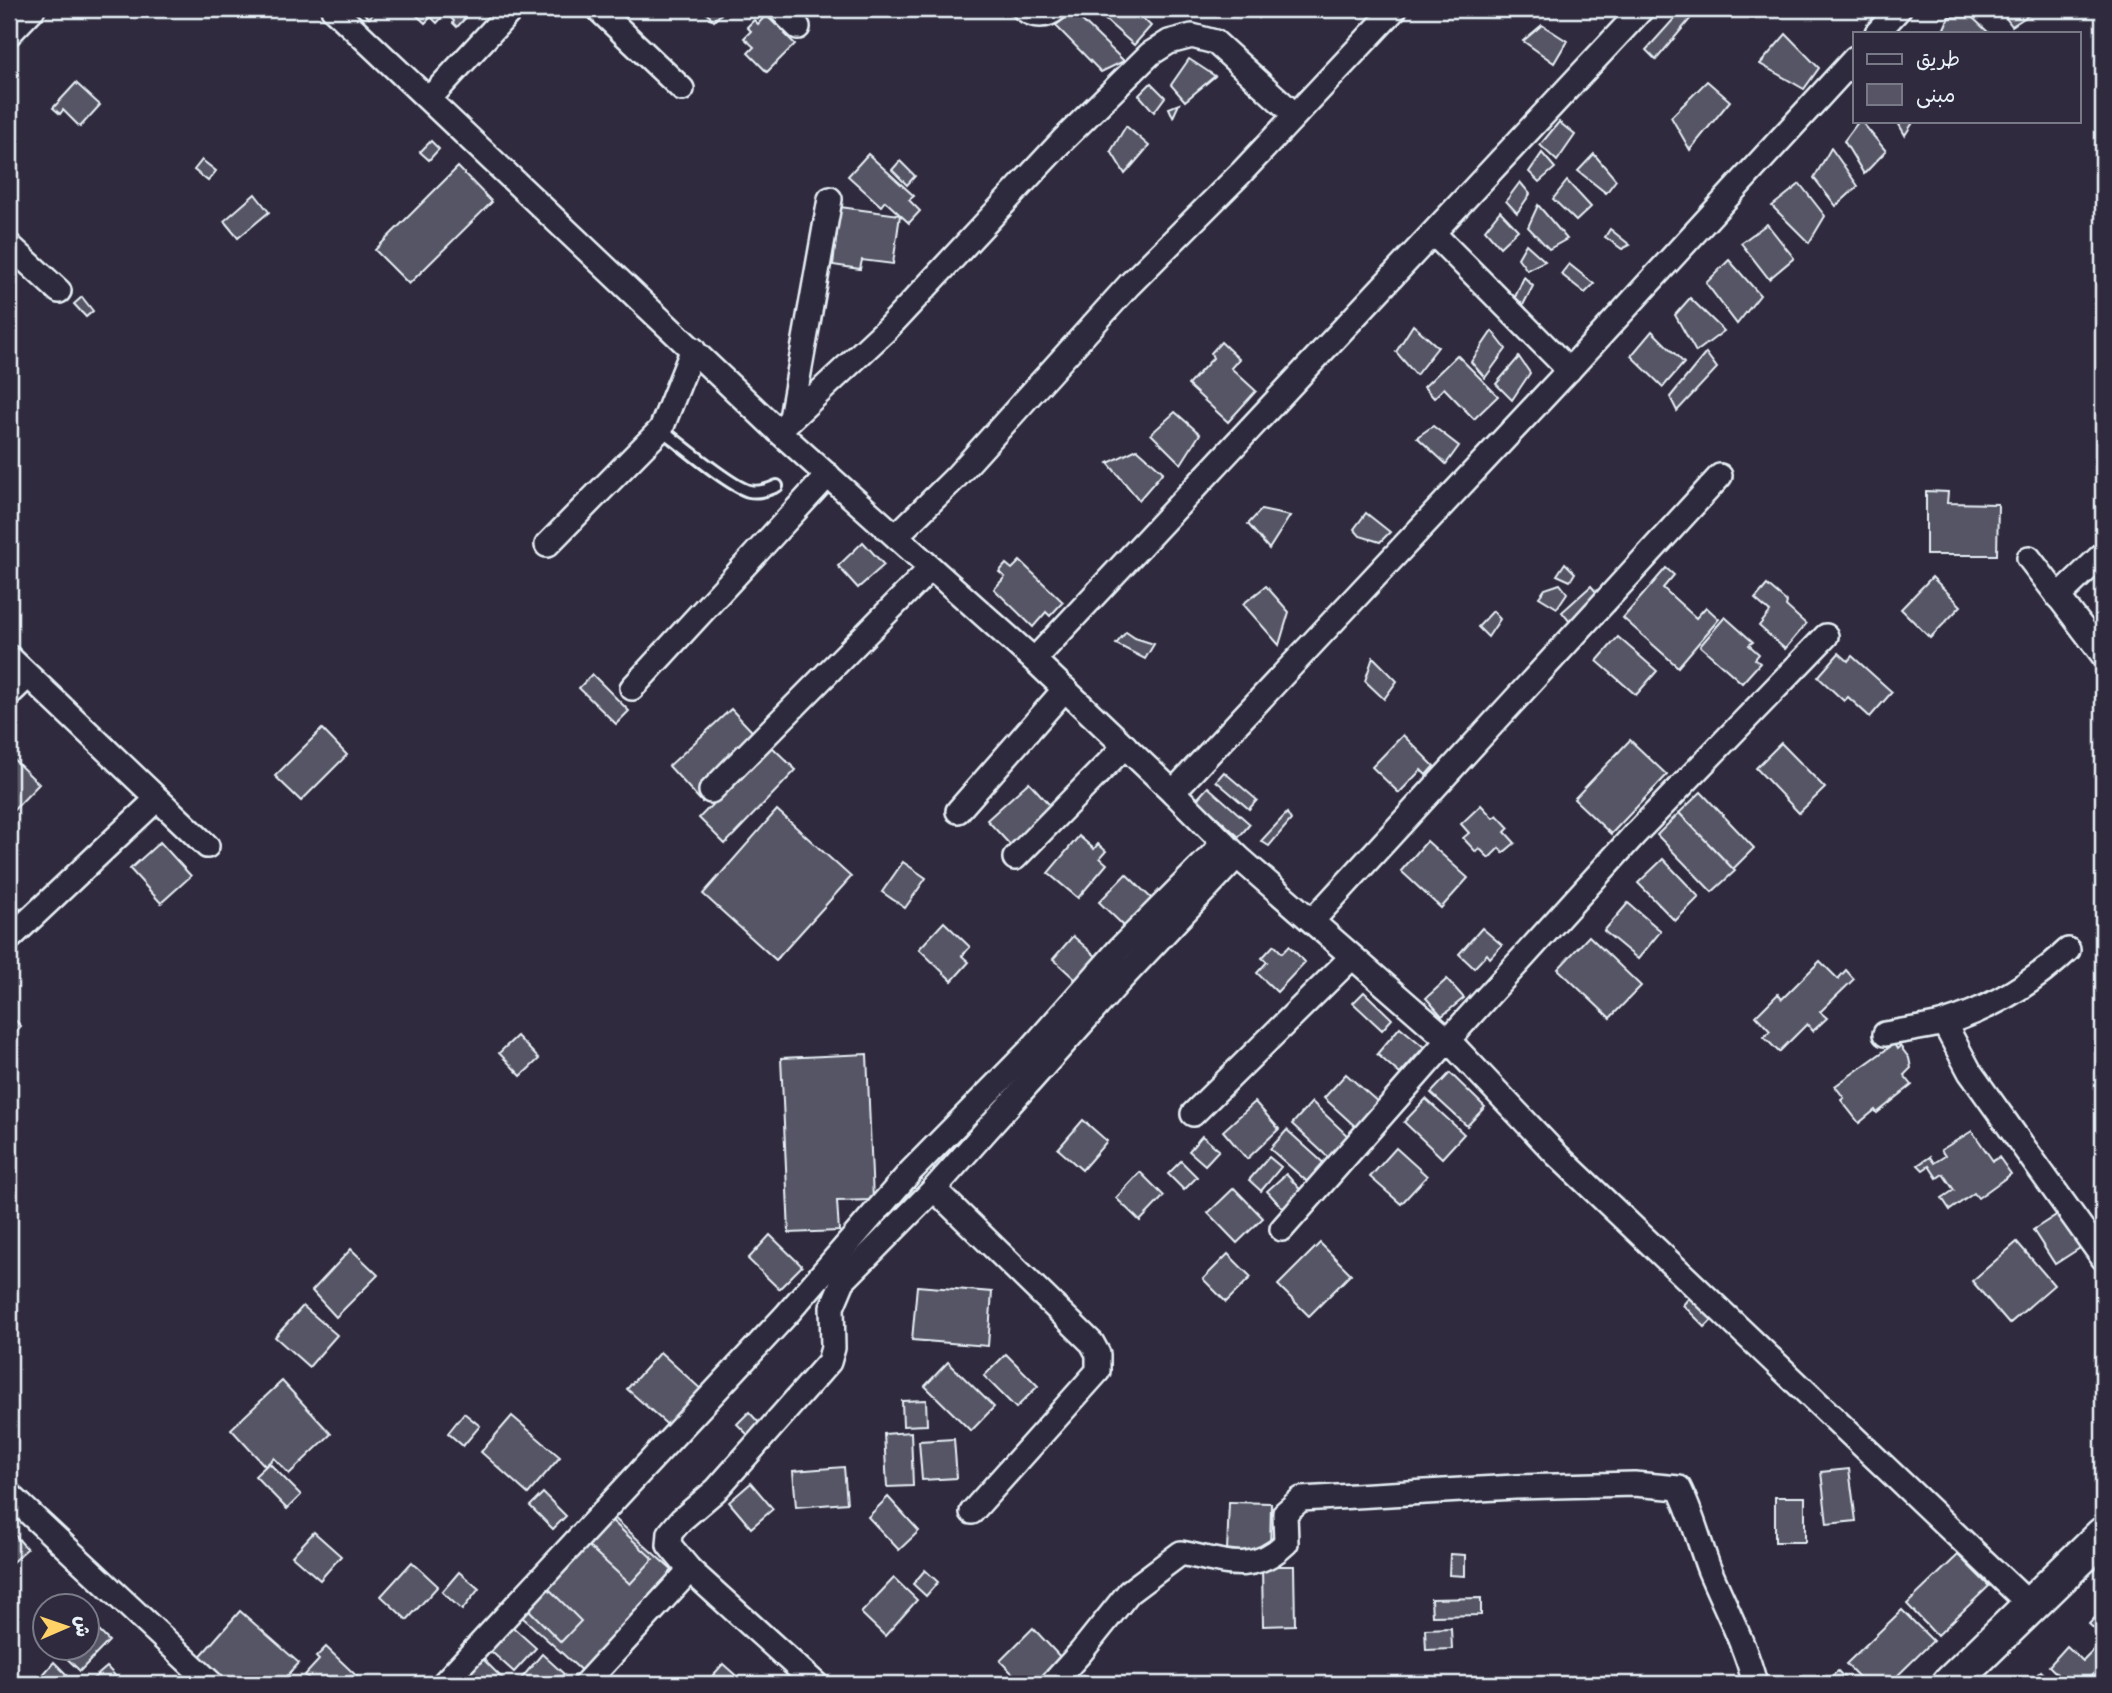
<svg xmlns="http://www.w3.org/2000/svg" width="2112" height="1693" viewBox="0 0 2112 1693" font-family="'Balsamiq Sans','Playpen Sans Arabic',sans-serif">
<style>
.building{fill:#575565;stroke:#e8f1f8;stroke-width:2}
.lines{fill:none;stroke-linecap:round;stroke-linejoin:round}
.service-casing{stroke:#e8f1f8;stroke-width:16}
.minor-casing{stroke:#e8f1f8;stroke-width:28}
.primary-casing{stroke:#e8f1f8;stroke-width:40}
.service{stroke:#2f2a3d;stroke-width:10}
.minor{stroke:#2f2a3d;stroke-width:23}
.primary{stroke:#2f2a3d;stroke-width:35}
</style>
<rect width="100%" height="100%" fill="#2f2a3d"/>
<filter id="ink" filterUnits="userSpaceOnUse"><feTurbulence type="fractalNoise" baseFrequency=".0143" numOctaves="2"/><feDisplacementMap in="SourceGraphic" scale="14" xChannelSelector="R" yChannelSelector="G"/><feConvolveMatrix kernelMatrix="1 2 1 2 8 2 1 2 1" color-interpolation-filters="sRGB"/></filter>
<g filter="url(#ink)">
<g class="building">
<polygon points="359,9 372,9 375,12 369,18"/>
<polygon points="410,9 474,9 457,27 453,23 454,21 446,13 437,23 431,17 425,23"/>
<polygon points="703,9 726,9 714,21"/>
<polygon points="1068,9 1070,9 1124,61 1101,72 1056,26"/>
<polygon points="1093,9 1133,9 1151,26 1134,45"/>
<polygon points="1254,9 1269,9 1259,18"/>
<polygon points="1999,9 2038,9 2012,26"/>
<polygon points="1681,11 1691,18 1656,60 1646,50"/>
<polygon points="766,15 776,25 780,20 790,30 785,34 795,44 767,72 748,53 754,47 744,38 751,31 747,27 754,20 758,24"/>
<polygon points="1949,17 1972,17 1989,33 1942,33"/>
<polygon points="1542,25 1567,41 1554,63 1523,41"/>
<polygon points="1786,34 1819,68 1804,89 1760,64"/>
<polygon points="1189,59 1215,76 1185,101 1171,85"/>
<polygon points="1707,81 1730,101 1690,150 1671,117"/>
<polygon points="76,83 100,105 80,127 63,110 60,114 53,108"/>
<polygon points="1151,83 1165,97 1154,112 1139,95"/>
<polygon points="1179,104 1173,117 1169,108"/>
<polygon points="1859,121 1861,121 1886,151 1864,174 1844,141"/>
<polygon points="1897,121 1914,121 1905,135"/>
<polygon points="1559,122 1575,135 1557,161 1540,145"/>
<polygon points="1126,126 1149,146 1125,174 1111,151"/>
<polygon points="431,141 439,149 429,160 420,152"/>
<polygon points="1831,148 1858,186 1836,206 1814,178"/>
<polygon points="1542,153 1555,168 1539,182 1529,172"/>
<polygon points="868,154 914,196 909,200 920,211 909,223 885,201 881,206 848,176"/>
<polygon points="1594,154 1616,180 1606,193 1578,171"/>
<polygon points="202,160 216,171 208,181 194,170"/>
<polygon points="900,161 915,176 907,185 892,170"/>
<polygon points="458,167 492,202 409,284 375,250"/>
<polygon points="1567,181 1591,207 1576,221 1553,199"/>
<polygon points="1520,182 1530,194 1517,213 1506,201"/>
<polygon points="1800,184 1825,216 1809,243 1772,206"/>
<polygon points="255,194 269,212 238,238 224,221"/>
<polygon points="1538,205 1567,239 1549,249 1528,227"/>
<polygon points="840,207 900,215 893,264 862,260 860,269 833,265"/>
<polygon points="1500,211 1518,230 1500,247 1485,230"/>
<polygon points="1767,224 1794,258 1769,279 1741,243"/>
<polygon points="1610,229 1630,245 1622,249 1605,237"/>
<polygon points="1526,244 1545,261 1527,270 1518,258"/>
<polygon points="1729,260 1760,295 1737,324 1706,283"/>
<polygon points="1569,264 1594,284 1585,293 1561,274"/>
<polygon points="1524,277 1533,286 1523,305 1515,297"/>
<polygon points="82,297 93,311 86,317 74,304"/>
<polygon points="1690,298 1724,331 1696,352 1675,315"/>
<polygon points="1413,325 1438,347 1416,375 1396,352"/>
<polygon points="1492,331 1506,349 1485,378 1471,362"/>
<polygon points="1652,331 1684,363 1663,387 1631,356"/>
<polygon points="1221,342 1239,359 1231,368 1256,391 1228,422 1188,385 1213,358 1211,353"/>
<polygon points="1706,353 1717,368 1677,411 1670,397"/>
<polygon points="1457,355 1498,396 1474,419 1444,388 1434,398 1424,387"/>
<polygon points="1519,357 1530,373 1512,400 1496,384"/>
<polygon points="1175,412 1200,434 1181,464 1151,434"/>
<polygon points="1433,426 1459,446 1446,464 1417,437"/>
<polygon points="1137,449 1163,472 1139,500 1108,463"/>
<polygon points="1926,491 1948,492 1947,503 1998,504 1997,555 1926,555"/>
<polygon points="1261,510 1290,516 1269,549 1248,524"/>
<polygon points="1366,513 1390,532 1380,542 1360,536 1354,529"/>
<polygon points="863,542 884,565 858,588 838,566"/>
<polygon points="1020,561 1063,602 1050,616 1046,612 1033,627 994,589 1005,577 999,572 1006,564 1012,569"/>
<polygon points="1565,563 1575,573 1570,581 1557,575"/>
<polygon points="1666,568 1674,575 1663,588 1696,618 1706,607 1719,619 1678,667 1623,618"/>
<polygon points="1932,577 1961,606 1930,638 1901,609"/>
<polygon points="1560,584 1567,593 1557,608 1539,597 1545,589"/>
<polygon points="1767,585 1787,602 1786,606 1806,624 1785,649 1759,626 1770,612 1755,599"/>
<polygon points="1266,586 1289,612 1279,645 1243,604"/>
<polygon points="1591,586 1598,594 1570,622 1562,612"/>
<polygon points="1493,611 1500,619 1488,637 1478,627"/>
<polygon points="1725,617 1753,642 1749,645 1759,654 1755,659 1760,663 1742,683 1700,646"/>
<polygon points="1126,632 1135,638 1154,644 1145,659 1116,644"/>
<polygon points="1618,637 1657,671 1636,695 1597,661"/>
<polygon points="1839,653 1848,661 1852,656 1892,692 1870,717 1848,697 1844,701 1818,677"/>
<polygon points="1373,657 1397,681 1384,699 1365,681"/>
<polygon points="592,674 629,711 616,724 579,688"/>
<polygon points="731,709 764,744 702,802 669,766"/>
<polygon points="322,729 347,755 301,801 275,776"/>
<polygon points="1403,735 1434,766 1426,775 1421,770 1399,793 1372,767"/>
<polygon points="1630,740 1667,775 1611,834 1574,799"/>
<polygon points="1781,743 1825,788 1799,813 1756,768"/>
<polygon points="770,745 796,770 725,844 699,818"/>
<polygon points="9,755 39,784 9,815"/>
<polygon points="1224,772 1257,800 1249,809 1216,781"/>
<polygon points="1029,782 1056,812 1015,850 987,820"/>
<polygon points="1208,787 1250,824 1239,837 1197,799"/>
<polygon points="1701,792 1754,848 1733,869 1679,813"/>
<polygon points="1481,805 1493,818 1497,815 1509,828 1505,832 1515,843 1503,853 1499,848 1489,858 1479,848 1476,852 1463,838 1469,833 1461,824"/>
<polygon points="777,810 851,877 776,960 703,894"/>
<polygon points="1287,813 1291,820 1269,846 1261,841"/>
<polygon points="1679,813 1735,871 1712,892 1657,835"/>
<polygon points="1079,836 1094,849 1098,844 1106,851 1100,858 1107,864 1078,898 1048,873"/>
<polygon points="1427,841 1468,878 1441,908 1401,871"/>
<polygon points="160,842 191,876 161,903 130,869"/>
<polygon points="1663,859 1699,897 1675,921 1638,883"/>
<polygon points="903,862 926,878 905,908 882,892"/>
<polygon points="1126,874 1152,899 1125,927 1099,902"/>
<polygon points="9,897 20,909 9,920"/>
<polygon points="1628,903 1661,931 1638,959 1604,931"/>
<polygon points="944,922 970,947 962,956 969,962 952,981 919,949"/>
<polygon points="1482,928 1502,945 1490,958 1487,954 1474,968 1459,954"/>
<polygon points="1073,936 1098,958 1077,981 1053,959"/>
<polygon points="1589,936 1641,986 1610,1018 1558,969"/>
<polygon points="1274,945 1282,953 1289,946 1305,962 1277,992 1257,973 1267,962 1262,958"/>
<polygon points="1820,961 1838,979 1846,970 1854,979 1820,1012 1827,1018 1813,1031 1807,1024 1779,1052 1764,1037 1770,1031 1756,1016 1778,994 1782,999"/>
<polygon points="1447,979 1464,998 1442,1016 1426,998"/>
<polygon points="1364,992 1392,1019 1382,1030 1353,1003"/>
<polygon points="9,1014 21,1026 9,1038"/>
<polygon points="1400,1027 1424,1047 1400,1074 1377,1054"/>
<polygon points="517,1036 539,1059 521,1076 499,1053"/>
<polygon points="1894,1044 1897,1049 1900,1046 1909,1058 1911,1068 1904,1075 1912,1085 1877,1113 1875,1110 1859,1123 1841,1100 1844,1098 1835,1086"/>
<polygon points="867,1054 873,1200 837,1201 839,1231 789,1233 781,1058"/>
<polygon points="1450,1073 1485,1107 1467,1126 1431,1093"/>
<polygon points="1346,1074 1379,1103 1357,1128 1324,1098"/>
<polygon points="1426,1099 1464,1134 1442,1158 1404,1122"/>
<polygon points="1255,1102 1279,1129 1247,1159 1223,1131"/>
<polygon points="1312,1102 1351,1139 1332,1161 1292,1124"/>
<polygon points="1083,1120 1107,1141 1082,1170 1058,1149"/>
<polygon points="1287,1130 1328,1167 1311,1185 1270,1149"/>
<polygon points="1972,1131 1993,1161 1999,1157 2011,1174 1978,1198 1974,1193 1950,1210 1942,1198 1954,1190 1943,1174 1937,1178 1929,1166 1923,1170 1918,1165 1930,1157 1934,1163 1945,1156 1941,1150"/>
<polygon points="1202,1136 1219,1150 1205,1165 1189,1151"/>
<polygon points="1396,1148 1427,1176 1401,1204 1370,1177"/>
<polygon points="1269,1157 1281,1167 1261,1191 1249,1180"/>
<polygon points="1181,1161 1197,1177 1184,1190 1168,1174"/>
<polygon points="1140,1172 1164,1196 1140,1221 1116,1198"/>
<polygon points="1286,1174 1305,1195 1286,1212 1267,1191"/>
<polygon points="1234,1188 1263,1218 1237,1243 1208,1213"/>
<polygon points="2058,1214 2080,1248 2055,1264 2033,1230"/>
<polygon points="770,1235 802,1266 779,1289 748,1259"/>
<polygon points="2017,1242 2054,1285 2009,1324 1972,1281"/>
<polygon points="1320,1243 1351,1274 1309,1316 1278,1285"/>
<polygon points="351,1249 378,1275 336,1317 312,1291"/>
<polygon points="1228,1254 1251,1277 1226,1302 1203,1279"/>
<polygon points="917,1286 992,1292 988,1346 912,1340"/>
<polygon points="1693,1293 1716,1316 1705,1327 1683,1305"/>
<polygon points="303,1306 337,1335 309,1367 275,1337"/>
<polygon points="660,1352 703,1391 671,1428 627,1389"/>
<polygon points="1006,1354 1038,1386 1016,1408 984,1376"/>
<polygon points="948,1362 994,1407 971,1431 925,1386"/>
<polygon points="282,1381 331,1434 289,1474 274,1458 265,1466 231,1429"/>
<polygon points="926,1400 927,1425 903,1426 902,1401"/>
<polygon points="749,1412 762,1426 750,1437 737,1424"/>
<polygon points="464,1413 480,1426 463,1446 448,1433"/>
<polygon points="512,1416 560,1457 528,1494 481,1452"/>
<polygon points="911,1432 913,1486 887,1487 884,1434"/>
<polygon points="954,1439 957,1478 922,1480 919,1441"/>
<polygon points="269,1463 301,1495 287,1509 255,1476"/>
<polygon points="844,1467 847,1503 796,1507 793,1471"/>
<polygon points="1849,1469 1856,1521 1827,1524 1821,1472"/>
<polygon points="751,1483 773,1509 751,1528 729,1502"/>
<polygon points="543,1493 566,1516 553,1529 530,1506"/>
<polygon points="888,1497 919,1531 899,1550 868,1517"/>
<rect x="1775" y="1497" width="30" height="45"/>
<polygon points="1229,1502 1271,1503 1270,1552 1227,1551"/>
<polygon points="602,1507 674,1572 584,1673 512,1608"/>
<polygon points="610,1519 653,1559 630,1584 583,1541"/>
<polygon points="9,1528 27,1549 9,1565"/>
<polygon points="314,1532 341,1556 320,1580 292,1556"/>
<polygon points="1450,1554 1465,1555 1465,1576 1449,1575"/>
<polygon points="1958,1555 1989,1586 1937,1636 1907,1604"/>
<polygon points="412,1562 438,1586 407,1620 381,1596"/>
<polygon points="1262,1566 1294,1566 1295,1625 1263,1626"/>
<polygon points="925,1570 938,1582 926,1596 913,1584"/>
<polygon points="459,1572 479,1589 462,1610 442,1592"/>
<polygon points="894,1578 917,1600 885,1636 861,1613"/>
<polygon points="543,1583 581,1621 561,1642 522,1603"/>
<polygon points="1481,1598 1481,1615 1432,1616 1431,1599"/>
<polygon points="2103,1609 2103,1637 2089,1624"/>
<polygon points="1902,1610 1933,1641 1889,1684 1866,1684 1846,1664"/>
<polygon points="240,1611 299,1663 280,1684 224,1684 197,1660"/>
<polygon points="88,1620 109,1641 80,1671 56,1648 88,1648"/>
<polygon points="506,1621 536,1648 514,1672 484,1645"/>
<polygon points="1033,1628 1064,1661 1041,1684 1023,1684 1000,1661"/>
<polygon points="1451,1628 1452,1649 1426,1650 1425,1629"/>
<polygon points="2099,1645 2103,1649 2103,1664 2083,1684 2067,1684 2049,1666 2067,1646 2083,1661"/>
<polygon points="326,1647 365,1684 314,1684 305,1675 319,1660 316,1657"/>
<polygon points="542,1654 564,1674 555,1684 524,1684 520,1680"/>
<polygon points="480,1656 508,1684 451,1684"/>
<polygon points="54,1662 67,1675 58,1684 48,1684 41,1677"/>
<polygon points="723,1664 741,1680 737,1684 705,1684"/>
<polygon points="107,1667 122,1683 89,1684 88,1683"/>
<polygon points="1838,1671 1850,1684 1822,1684"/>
<polygon points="2041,1671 2053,1684 2027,1684"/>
</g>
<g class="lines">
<defs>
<path id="service" d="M661,429C679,443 731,487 749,491C758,493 768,490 777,486"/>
<g id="minor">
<polyline points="333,9 778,431 1034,660 1173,792 1237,856 1448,1040 1557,1155 2031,1606"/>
<polyline points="598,9 682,89"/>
<polyline points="780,9 798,27"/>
<path d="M1024,9C1034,17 1047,17 1056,9"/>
<polyline points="1877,33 1899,9"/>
<polyline points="9,34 33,9"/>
<polyline points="429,99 512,9"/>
<polyline points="1434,234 1569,370"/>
<polyline points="9,245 59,291"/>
<polyline points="791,418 830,199"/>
<polyline points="778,431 887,329 1062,141 1150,54 1169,42 1192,36 1215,42 1295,115"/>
<polyline points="896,536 955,478 1129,285 1241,173 1395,9"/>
<polyline points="547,545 661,429 693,349"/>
<polyline points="2029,558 2103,655"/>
<polyline points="2058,597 2103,554"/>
<polyline points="9,657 207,846"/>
<polyline points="1034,660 1642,9"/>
<polyline points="632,688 828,475"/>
<polyline points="9,694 28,676"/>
<polyline points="711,791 931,568"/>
<polyline points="1173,792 1569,370 1855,58"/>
<polyline points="958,811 1065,689"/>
<polyline points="1015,858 1125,746"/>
<polyline points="1312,921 1720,476"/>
<polyline points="9,939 157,799"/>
<polyline points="1944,1023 1970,1072 2103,1258"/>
<path d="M1885,1034C1904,1030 1925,1028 1944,1023C1990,1009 2033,983 2068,950"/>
<polyline points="1193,1114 1352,957"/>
<polyline points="934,1189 1092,1343 1098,1354 1098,1371 972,1512"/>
<polyline points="1282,1229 1448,1040 1634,835 1826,636"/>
<polyline points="9,1494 212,1684"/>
<polyline points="690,1570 669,1545 670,1533 681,1520 716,1490 829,1362 833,1348 832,1307 843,1281 934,1189 1117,984 1237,856"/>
<polyline points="443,1684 787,1314 911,1171 1029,1051 1120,948 1224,843"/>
<polyline points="585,1684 690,1570 816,1684"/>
<path d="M1052,1684L1081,1652L1129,1592L1181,1553C1223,1561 1252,1576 1286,1543L1285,1513L1301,1499L1515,1487L1634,1484L1679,1488C1692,1514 1699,1542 1709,1569C1725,1607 1745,1644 1755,1684"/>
</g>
<polyline id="primary" points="1950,1684 2103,1535"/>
</defs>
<use href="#service" class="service-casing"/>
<use href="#minor" class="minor-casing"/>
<use href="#primary" class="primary-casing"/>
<use href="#service" class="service"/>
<use href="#minor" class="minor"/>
<use href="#primary" class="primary"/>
</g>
</g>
<rect width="2112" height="1693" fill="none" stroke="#2f2a3d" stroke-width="35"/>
<rect x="18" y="18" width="2077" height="1658" fill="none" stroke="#e8f1f8" stroke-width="2.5" filter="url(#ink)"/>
<rect x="1853" y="32" width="228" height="91" fill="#2f2a3d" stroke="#797a88" stroke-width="2"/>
<rect x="1867" y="54" width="35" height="10" fill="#2f2a3d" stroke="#797a88" stroke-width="2"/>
<text x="1916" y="66" font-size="21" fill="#e8f1f8">طريق</text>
<rect x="1867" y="84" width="35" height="21" fill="#575565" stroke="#797a88" stroke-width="2"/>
<text x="1916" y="102" font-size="21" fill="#e8f1f8">مبنى</text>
<g transform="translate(66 1627) rotate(88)"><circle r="33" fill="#2f2a3d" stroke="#797a88" stroke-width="2"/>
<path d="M0-5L12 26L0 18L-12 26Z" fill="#ffd166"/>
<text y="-10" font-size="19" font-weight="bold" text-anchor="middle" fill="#e8f1f8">ش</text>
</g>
</svg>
